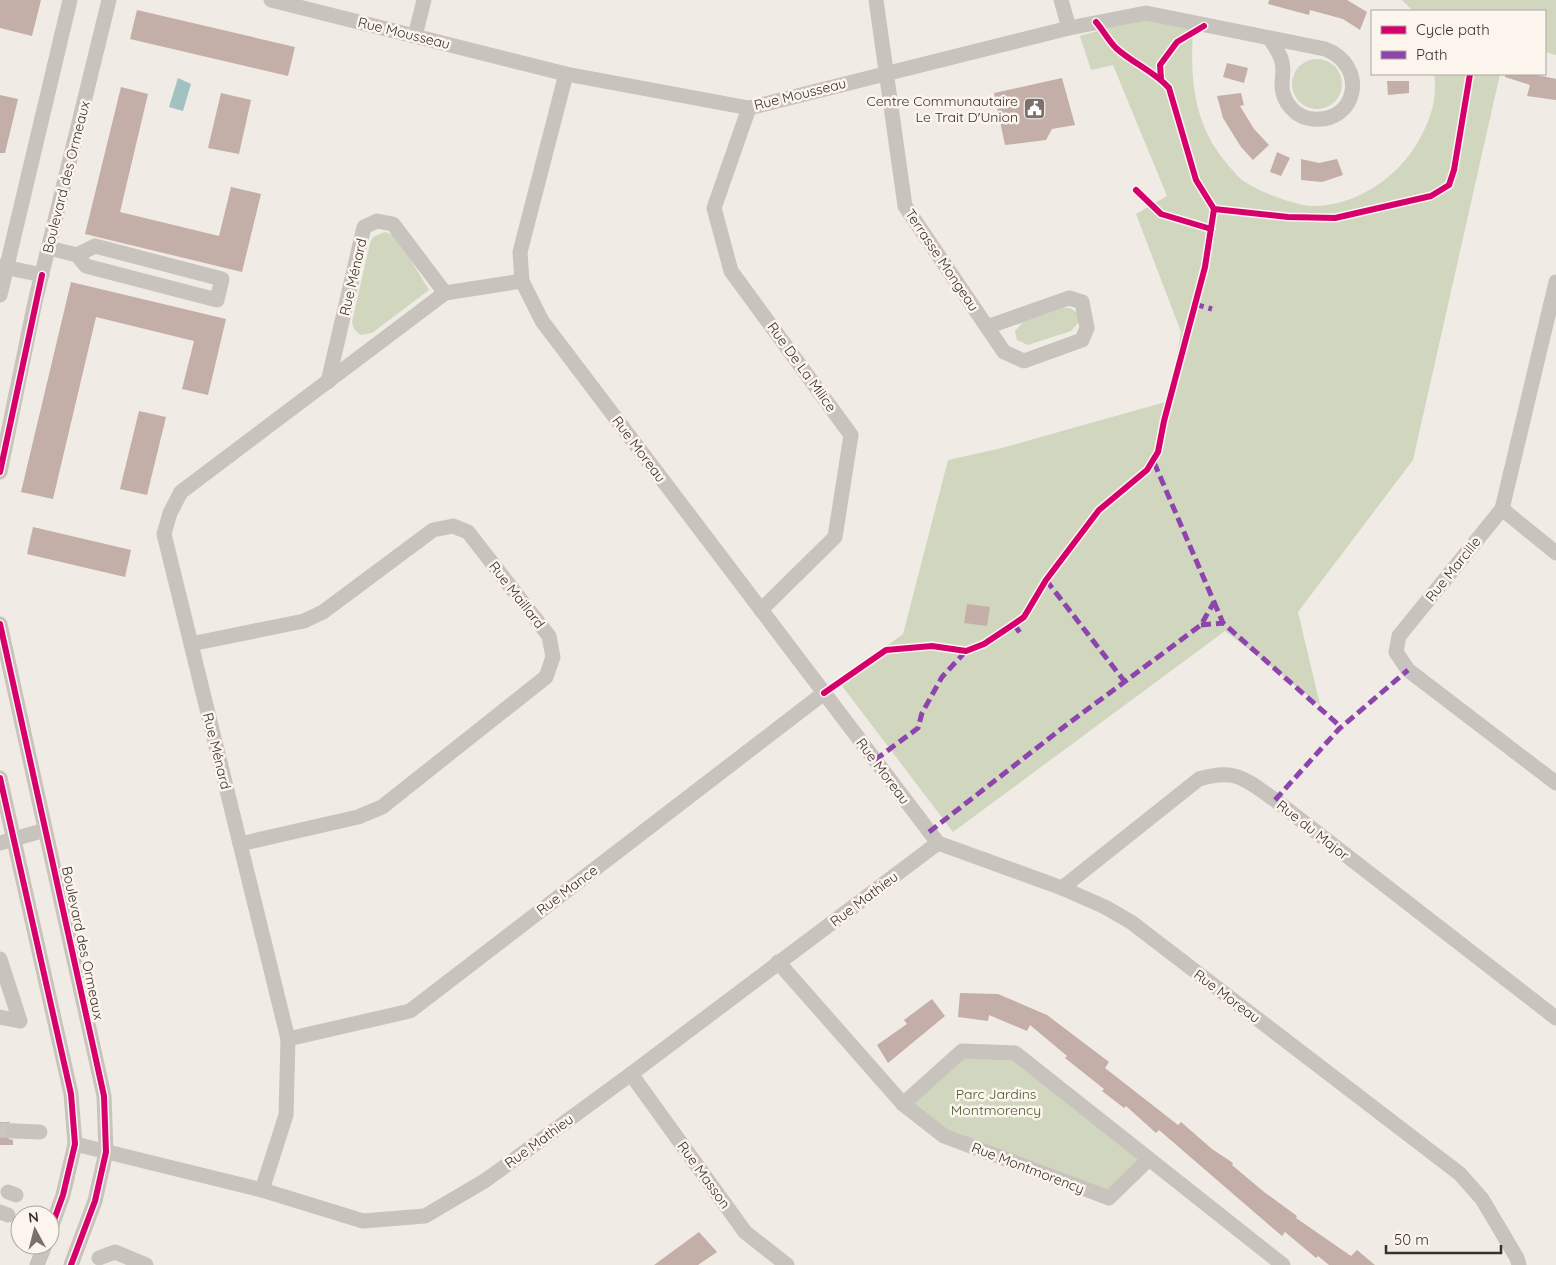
<svg xmlns="http://www.w3.org/2000/svg" width="1556" height="1265" viewBox="0 0 1556 1265" font-family="Quicksand,sans-serif">
<style>
.green{fill:#d1d6bf}
.water{fill:#a1c2c1}
.building{fill:#c3afa7}
.lines{fill:none;stroke-linecap:round;stroke-linejoin:round}
.minor-tunnel{stroke:#ccc6c0;stroke-width:15;stroke-dasharray:15 8;stroke-linecap:butt}
.minor{stroke:#c9c3be;stroke-width:15}
.quiet{stroke:#8e44ad;stroke-width:5;stroke-dasharray:10 5;stroke-linecap:butt}
.cycleway-casing{stroke:#fbf5ee;stroke-width:9}
.cycleway{stroke:#d6006c;stroke-width:6}
.labels{text-anchor:middle;stroke-width:5;stroke-linejoin:round;paint-order:stroke}
.street-label{font-size:14px;fill:#3b302b;stroke:#fbf5ee}
.poi-label{font-size:14px;fill:#3b302b;stroke:#fbf5ee;text-anchor:end}
.park-label{font-size:14px;fill:#4a5a2e;stroke:#fbf5ee}
</style>
<rect width="100%" height="100%" fill="#f0ebe5"/>
<g class="green">
<polygon points="1402,0 1556,0 1556,55 1545,52 1545,11 1413,11"/>
<path d="M1146,17L1193,27C1191,69 1191,103 1211,141C1216,151 1234,173 1242,180C1257,191 1295,206 1313,206C1356,206 1397,178 1418,142C1430,120 1438,100 1434,74H1500L1413,460L1298,612L1320,705L1225,631L953,832L839,682L903,634L948,460L1002,448L1169,401L1181,332L1136,214L1167,196L1113,65L1091,70L1080,36Z"/>
<circle cx="1317" cy="84" r="25"/>
<polygon points="385,232 396,236 429,290 372,333 360,335 354,329 352,322 370,243 373,237"/>
<polygon points="1064,308 1070,308 1078,313 1079,322 1071,331 1028,345 1017,340 1015,331 1023,322"/>
<polygon points="962,1051 1015,1053 1149,1159 1109,1198 944,1136 903,1104"/>
</g>
<polygon class="water" points="178,78 191,84 183,111 169,107"/>
<g class="building">
<polygon points="0,0 41,0 32,36 0,28"/>
<polygon points="1269,0 1347,0 1367,12 1360,30 1343,19 1310,10 1309,15 1268,4"/>
<polygon points="137,10 295,47 288,76 130,39"/>
<polygon points="1227,63 1248,68 1244,83 1223,77"/>
<polygon points="1505,74 1533,74 1556,79 1556,100 1527,96 1530,85 1505,77"/>
<polygon points="1062,78 1075,125 1052,129 1046,140 1005,145 994,93"/>
<polygon points="1387,81 1409,81 1409,93 1388,95"/>
<polygon points="121,87 148,94 120,212 219,236 231,187 261,194 242,272 85,234"/>
<polygon points="221,93 251,100 239,154 208,148"/>
<polygon points="1241,93 1244,105 1240,106 1254,129 1269,145 1253,160 1241,147 1223,118 1217,96"/>
<polygon points="0,95 18,99 5,153 0,153"/>
<polygon points="1277,152 1290,158 1281,176 1270,172"/>
<polygon points="1301,159 1319,163 1337,159 1343,175 1322,182 1301,180"/>
<polygon points="71,282 226,319 208,395 182,389 194,341 96,317 53,499 21,492"/>
<polygon points="139,411 166,417 147,495 120,489"/>
<polygon points="33,527 131,550 125,577 27,554"/>
<polygon points="967,604 990,607 987,626 964,623"/>
<polygon points="960,993 998,994 1047,1015 1109,1062 1105,1068 1178,1125 1181,1122 1212,1149 1233,1163 1232,1165 1264,1192 1297,1216 1296,1218 1351,1256 1357,1250 1375,1265 1329,1265 1318,1256 1316,1258 1285,1232 1282,1236 1159,1130 1156,1133 1126,1106 1124,1108 1102,1091 1104,1089 1065,1058 1067,1056 1030,1025 1027,1031 989,1015 988,1021 958,1017"/>
<polygon points="932,999 945,1016 888,1063 877,1045 907,1024 904,1020"/>
<polygon points="0,1122 10,1122 5,1131 9,1139 13,1140 13,1145 0,1145"/>
<polygon points="699,1232 717,1252 698,1265 654,1265"/>
</g>
<g class="lines">
<polyline class="minor-tunnel" points="0,1130 14,1131"/>
<g class="minor">
<path d="M271,0L566,74L749,108L1069,28L1146,13L1325,49C1368,65 1358,123 1313,119C1296,118 1282,102 1282,85C1282,77 1284,70 1282,62C1280,53 1275,46 1269,38"/>
<polyline points="876,0 905,206 1004,352 1024,361 1082,340 1087,328 1082,302 1069,298 987,327"/>
<polyline points="1061,0 1069,28"/>
<polyline points="415,36 424,0"/>
<polyline points="566,74 520,252 522,281 542,321 938,843 1062,888 1105,907 1131,922 1460,1174 1482,1199 1517,1258 1519,1265"/>
<polyline points="749,108 714,208 731,271 851,435 835,537 761,610"/>
<polyline points="49,248 77,255 86,266 217,300 222,279 95,246 77,255"/>
<polyline points="0,266 42,275"/>
<polyline points="1556,282 1502,509 1399,636 1396,652 1408,670 1556,783"/>
<polyline points="0,295 70,0"/>
<polyline points="328,382 364,227 377,221 393,224 445,293"/>
<polyline points="0,472 35,302 109,0"/>
<polyline points="1502,509 1556,553"/>
<polyline points="0,624 104,1096 106,1152 95,1201 71,1265"/>
<polyline points="191,644 304,621 323,612 433,530 453,526 468,532 549,636 553,657 546,677 382,807 358,817 240,844"/>
<polyline points="0,778 71,1094 75,1144 63,1195 50,1231"/>
<polyline points="0,843 45,830"/>
<path d="M1062,888L1199,779C1236,768 1245,779 1275,800L1556,1018"/>
<polyline points="0,959 20,1021 0,1017"/>
<polyline points="778,962 903,1104 944,1136 1109,1198 1149,1159"/>
<polyline points="288,1039 410,1011 824,693"/>
<polyline points="631,1074 745,1232 787,1265"/>
<polyline points="903,1104 962,1051 1015,1053 1283,1265"/>
<polyline points="14,1131 40,1132"/>
<polyline points="75,1144 262,1190 363,1221 425,1216 486,1180 631,1074 938,843"/>
<polyline points="262,1190 286,1115 288,1039 164,534 170,513 181,492 445,293 522,281"/>
<polyline points="8,1192 16,1195"/>
<polyline points="0,1212 8,1215"/>
<polyline points="99,1258 115,1252 146,1265"/>
<polyline points="37,1265 45,1245"/>
</g>
<g class="quiet">
<polyline points="1194,304 1212,309"/>
<polyline points="1046,580 1125,682"/>
<polyline points="1214,602 1223,623 1341,727"/>
<polyline points="1014,624 1022,636"/>
<polyline points="1201,625 1223,623"/>
<polyline points="875,760 918,728 922,713 942,677 966,651"/>
<polyline points="1275,800 1339,729 1408,670"/>
<polyline points="929,832 1065,726 1201,625 1214,602 1153,460"/>
</g>
<defs>
<g id="cycleway">
<path d="M1096,22C1103,30 1108,40 1116,48C1132,63 1154,71 1169,88L1196,180L1214,209L1288,217L1335,218L1431,196L1449,185L1454,170L1470,74"/>
<polyline points="1161,79 1160,65 1177,42 1204,26"/>
<polyline points="1136,190 1161,214 1211,229"/>
<polyline points="0,472 42,275"/>
<polyline points="0,624 104,1096 106,1152 95,1201 71,1265"/>
<polyline points="824,693 886,650 932,646 966,651 984,644 1014,624 1024,617 1046,580 1099,510 1147,470 1158,452 1164,421 1205,267 1214,209"/>
<polyline points="0,778 71,1094 75,1144 63,1195 50,1231"/>
</g>
</defs>
<use href="#cycleway" class="cycleway-casing"/>
<use href="#cycleway" class="cycleway"/>
</g>
<defs>
<symbol id="civic-square" viewBox="-11 -11 22 22"><rect x="-9" y="-9" width="18" height="18" rx="4" fill="#7a716c" stroke="#fbf5ee"/><path d="M-.6-6.5H3V-4.5H.6V-3L4-1V1h2V6H-6V1h2V-1L-.6-3ZM-1.2 2.5V6h2.4V2.5Z" fill="#fff"/></symbol>
</defs>
<g fill-rule="evenodd">
<use href="#civic-square" x="1022" y="96" width="25" height="25"/>
</g>
<g class="labels">
<g class="street-label">
<text transform="translate(404 33) rotate(14)" y="5">Rue Mousseau</text>
<text transform="translate(800 94) rotate(-14)" y="5">Rue Mousseau</text>
<text transform="translate(66 177) rotate(-76)" y="5">Boulevard des Ormeaux</text>
<text transform="translate(942 260) rotate(56)" y="5">Terrasse Mongeau</text>
<text transform="translate(353 277) rotate(-77)" y="5">Rue Ménard</text>
<text transform="translate(802 367) rotate(54)" y="5">Rue De La Milice</text>
<text transform="translate(639 449) rotate(53)" y="5">Rue Moreau</text>
<text transform="translate(1453 569) rotate(-51)" y="5">Rue Marcille</text>
<text transform="translate(517 595) rotate(52)" y="5">Rue Maillard</text>
<text transform="translate(217 751) rotate(76)" y="5">Rue Ménard</text>
<text transform="translate(883 771) rotate(53)" y="5">Rue Moreau</text>
<text transform="translate(1313 830) rotate(38)" y="5">Rue du Major</text>
<text transform="translate(567 890) rotate(-37)" y="5">Rue Mance</text>
<text transform="translate(864 899) rotate(-37)" y="5">Rue Mathieu</text>
<text transform="translate(83 943) rotate(78)" y="5">Boulevard des Ormeaux</text>
<text transform="translate(1227 996) rotate(37)" y="5">Rue Moreau</text>
<text transform="translate(539 1141) rotate(-36)" y="5">Rue Mathieu</text>
<text transform="translate(1028 1168) rotate(21)" y="5">Rue Montmorency</text>
<text transform="translate(704 1175) rotate(54)" y="5">Rue Masson</text>
</g>
<g class="poi-label">
<text x="1018" y="106">Centre Communautaire<tspan x="1018" dy="16">Le Trait D'Union</tspan></text>
</g>
<g class="park-label">
<text x="996" y="1099">Parc Jardins<tspan x="996" dy="16">Montmorency</tspan></text>
</g>
</g>
<rect x="1371" y="10" width="175" height="65" fill="#fbf5ee" stroke="#aea6a0"/>
<rect x="1381" y="26" width="25" height="8" fill="#d6006c" stroke="#aea6a0"/>
<text x="1416" y="35" font-size="15" fill="#3b302b">Cycle path</text>
<rect x="1381" y="51" width="25" height="8" fill="#8e44ad" stroke="#aea6a0"/>
<text x="1416" y="60" font-size="15" fill="#3b302b">Path</text>
<g transform="translate(35 1230) rotate(353)"><circle r="24" fill="#fbf5ee" stroke="#aea6a0"/>
<path d="M0-4L9 19L0 12L-9 19Z" fill="#7a716c"/>
<text y="-8" font-size="14" font-weight="bold" text-anchor="middle" fill="#3b302b">N</text>
</g>
<path d="M1386 1245v8h115v-8" fill="none" stroke="#3b302b" stroke-width="2.5"/>
<text x="1394" y="1245" font-size="15" fill="#3b302b" stroke="#fbf5ee" stroke-width="4" paint-order="stroke">50 m</text>
</svg>
